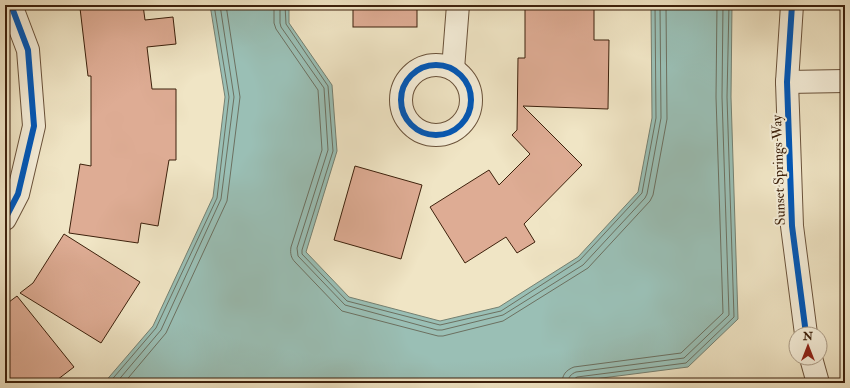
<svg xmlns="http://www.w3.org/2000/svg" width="850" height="388" viewBox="0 0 850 388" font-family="'IM FELL Double Pica',serif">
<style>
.water{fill:#9abfb5;stroke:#758071}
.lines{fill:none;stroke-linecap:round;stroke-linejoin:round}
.shore{stroke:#6c7060;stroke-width:1}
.building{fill:#deac94;stroke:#3d210c}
.street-casing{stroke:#6a523a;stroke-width:24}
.street{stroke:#f5eed9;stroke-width:22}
.cycleway-casing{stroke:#f5eed9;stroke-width:8}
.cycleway{stroke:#0057b8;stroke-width:6}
.labels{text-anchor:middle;stroke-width:4;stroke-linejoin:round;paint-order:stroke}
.street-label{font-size:14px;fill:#3d210c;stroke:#f5eed9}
</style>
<rect width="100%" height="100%" fill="#f0e5c5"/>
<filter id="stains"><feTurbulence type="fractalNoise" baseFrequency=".005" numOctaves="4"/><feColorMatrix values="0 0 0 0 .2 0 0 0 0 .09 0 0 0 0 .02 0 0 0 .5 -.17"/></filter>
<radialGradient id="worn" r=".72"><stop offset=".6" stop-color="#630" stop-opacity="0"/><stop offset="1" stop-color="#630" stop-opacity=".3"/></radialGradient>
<polygon class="water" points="210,5 289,5 289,23 332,85 337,151 306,252 349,297 440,321 499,307 578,257 638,192 652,118 651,5 732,5 731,97 738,319 688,367 563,383 104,383 153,326 213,197 225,97"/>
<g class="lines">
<g class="shore">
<path d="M274,5V23L276,29L318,90L322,150L291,247C290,253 291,258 295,262L338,307L342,311L438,336H443L503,321L588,268L650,201L653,195L667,119L666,5"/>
<polyline points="280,5 280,23 281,27 324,88 328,150 297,248 298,256 345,305 437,330 442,330 503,315 583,265 645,198 647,194 661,118 660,5"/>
<polyline points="285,5 286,24 328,86 333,151 302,250 302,254 347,301 440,325 501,311 580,260 642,193 656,118 655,5"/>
<polyline points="109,383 156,328 217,198 229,97 214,5"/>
<polyline points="116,383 161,330 221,199 234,97 220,5"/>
<polyline points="124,383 166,333 227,201 240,97 226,5"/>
<path d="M562,383C562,375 566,370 574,367L681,353L723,313L716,97L717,5"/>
<path d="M568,383C568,377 571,374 576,372L684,358L729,315L722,97L723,5"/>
<polyline points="573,383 574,379 577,377 686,363 734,317 727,97 729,5"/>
</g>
</g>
<g class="building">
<polygon points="107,5 143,5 145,20 173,17 176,44 147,47 152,89 176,89 176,160 169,160 158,226 141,223 138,243 69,233 80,164 91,166 91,76 88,76 80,8"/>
<rect x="353" y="5" width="64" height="22"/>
<polygon points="525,5 594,5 594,40 609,40 608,109 523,106 582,165 524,224 535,242 517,253 506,237 465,263 430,207 489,170 499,185 530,154 512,135 517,130 518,58 525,58"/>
<polygon points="355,166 422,185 401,259 334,240"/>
<polygon points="64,234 140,282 101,343 20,293 33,283"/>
<polygon points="17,296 74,367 53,383 5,383 5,305"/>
</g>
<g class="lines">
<defs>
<g id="street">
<polyline points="792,5 787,82 792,226 806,334"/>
<circle cx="436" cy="100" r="35"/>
<polyline points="453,69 458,5"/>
<polyline points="787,82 845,81"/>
<polyline points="5,219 18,194 34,126 28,50 11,5"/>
<polyline points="811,358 818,383"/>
</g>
</defs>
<use href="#street" class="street-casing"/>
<use href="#street" class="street"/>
<defs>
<g id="cycleway">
<polyline points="792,5 787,82 792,226 806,334"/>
<circle cx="436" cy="100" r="35"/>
<polyline points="5,219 18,194 34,126 28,50 11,5"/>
</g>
</defs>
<use href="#cycleway" class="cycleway-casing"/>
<use href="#cycleway" class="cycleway"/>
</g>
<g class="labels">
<g class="street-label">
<text transform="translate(778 170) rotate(-92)" y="5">Sunset Springs Way</text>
</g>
</g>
<rect width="850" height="388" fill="none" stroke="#f0e5c5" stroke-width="20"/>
<rect x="6" y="6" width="838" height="376" fill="none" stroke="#3d210c" stroke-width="2"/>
<rect x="10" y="10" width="830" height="368" fill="none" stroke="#3d210c"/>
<g transform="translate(808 346)"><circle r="19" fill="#f5eed9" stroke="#ab9c87"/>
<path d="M0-3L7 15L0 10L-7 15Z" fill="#8f2418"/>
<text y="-6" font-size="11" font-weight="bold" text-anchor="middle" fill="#3d210c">N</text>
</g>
<rect width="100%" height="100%" filter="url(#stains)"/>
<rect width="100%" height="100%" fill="url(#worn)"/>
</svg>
